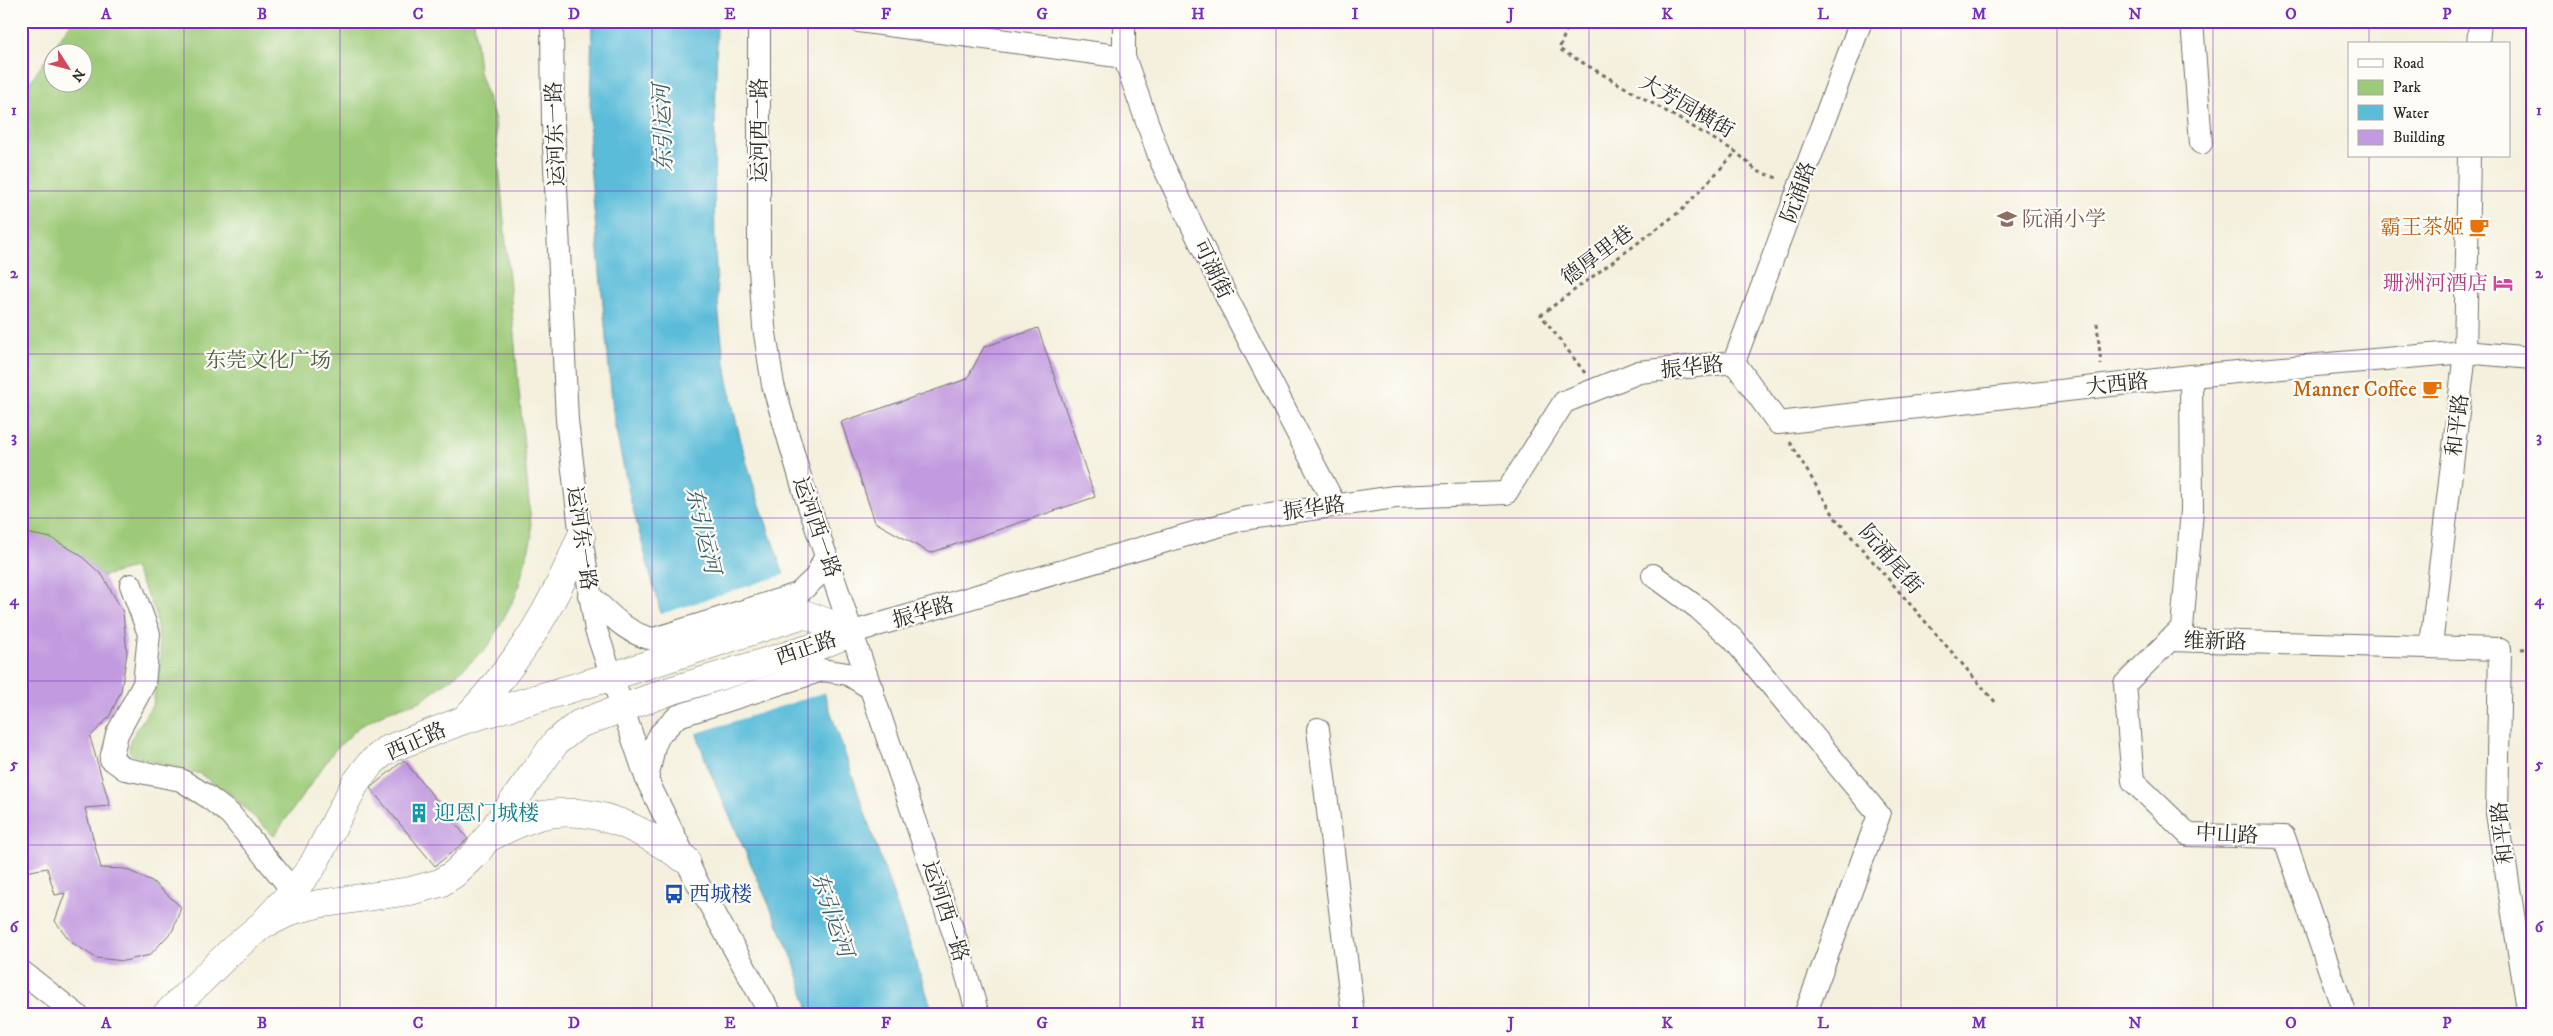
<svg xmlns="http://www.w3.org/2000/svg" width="2553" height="1036" viewBox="0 0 2553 1036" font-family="'IM FELL DW Pica','Noto Serif SC',serif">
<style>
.green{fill:#9dca78;stroke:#647a52;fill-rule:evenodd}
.water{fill:#5abcd9;stroke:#427482}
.pier{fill:#f4f0dd}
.building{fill:#c19adf}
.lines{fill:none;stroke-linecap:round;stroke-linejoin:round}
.minor-casing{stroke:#717069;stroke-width:24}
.major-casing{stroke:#717069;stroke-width:29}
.path{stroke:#717069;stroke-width:3;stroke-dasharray:4 4;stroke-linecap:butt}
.minor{stroke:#fff;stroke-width:22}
.major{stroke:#fff;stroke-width:28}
.grid{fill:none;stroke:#7b2cbf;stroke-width:1;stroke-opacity:0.55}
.labels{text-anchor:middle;stroke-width:4.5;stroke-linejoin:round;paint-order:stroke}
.street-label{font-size:21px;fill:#2b2b2b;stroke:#fdfcf7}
.education-label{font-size:21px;fill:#785e54;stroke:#fdfcf7;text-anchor:start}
.food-label{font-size:21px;fill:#c56008;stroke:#fdfcf7;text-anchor:end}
.hotel-label{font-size:21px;fill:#b23c85;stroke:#fdfcf7;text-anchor:end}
.park-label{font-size:21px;fill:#4d5b42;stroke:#fdfcf7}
.culture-label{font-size:21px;fill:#0d838f;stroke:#fdfcf7;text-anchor:start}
.transit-label{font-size:21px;fill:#164399;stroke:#fdfcf7;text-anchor:start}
.water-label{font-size:22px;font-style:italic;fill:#3b5e68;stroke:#fdfcf7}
.neatline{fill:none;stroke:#7b2cbf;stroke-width:2}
.grid-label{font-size:16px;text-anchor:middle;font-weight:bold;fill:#7b2cbf}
</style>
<rect width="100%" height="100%" fill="#fdfcf7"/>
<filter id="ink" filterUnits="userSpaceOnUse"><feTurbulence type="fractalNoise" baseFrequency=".02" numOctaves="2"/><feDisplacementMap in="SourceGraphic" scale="10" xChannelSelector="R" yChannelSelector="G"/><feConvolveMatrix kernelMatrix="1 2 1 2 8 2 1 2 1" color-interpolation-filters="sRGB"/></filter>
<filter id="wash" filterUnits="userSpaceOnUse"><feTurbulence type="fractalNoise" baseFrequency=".0096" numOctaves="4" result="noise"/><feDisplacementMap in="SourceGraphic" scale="20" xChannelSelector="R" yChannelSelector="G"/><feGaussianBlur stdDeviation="1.12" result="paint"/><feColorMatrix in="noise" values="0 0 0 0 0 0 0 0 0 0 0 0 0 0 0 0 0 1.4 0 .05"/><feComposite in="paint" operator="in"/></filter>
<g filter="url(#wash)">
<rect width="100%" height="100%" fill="#f4f0dd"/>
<path class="green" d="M72,21H474L479,72L495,120L532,537L516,595L488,647L452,678L421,701L387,712L359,727L334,751L274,836L230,794L200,774L132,755L129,750L130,740L153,704L161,658L155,611L134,568L103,576C74,549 60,540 21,532V87L26,88ZM52,52H82V82H52Z"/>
<path class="water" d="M592,21H717C716,114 711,209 718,302C723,370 737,435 758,499L934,1015H810L793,959L707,765L677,673L631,502L614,422L589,155Z"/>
<polygon class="pier" points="786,574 826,692 694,734 658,615"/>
<g id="blocks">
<g class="building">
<polygon points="1038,328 1095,497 930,553 875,522 841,422 967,379 984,347"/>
<polygon points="21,532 51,538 79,554 103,576 123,612 127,653 121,691 109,717 90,737 110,806 85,808 101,868 125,869 152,881 181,907 173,930 150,955 124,961 96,958 71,942 55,921 65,893 55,895 47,868 25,872 21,853"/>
<polygon points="404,760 468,839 435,866 370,788"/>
</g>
</g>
</g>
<g filter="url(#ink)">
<use href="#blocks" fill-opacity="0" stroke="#717069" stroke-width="1"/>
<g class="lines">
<defs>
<g id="minor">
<polyline points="552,21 553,124 567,420 581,537 596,630 647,780 696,880 771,1015"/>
<polyline points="759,21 759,255 764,327 773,385 805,494 961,955 978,1015"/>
<polyline points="859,21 1124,57"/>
<polyline points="1124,21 1124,57 1161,161 1228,300 1335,505"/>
<polyline points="2192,21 2201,143"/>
<polyline points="2478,44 2480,21"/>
<polyline points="1734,362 1778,423 2191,376 2465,352 2532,358"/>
<polyline points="1734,362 1861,21"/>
<polyline points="2191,376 2192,510 2182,628 2125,684 2133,781 2189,835 2284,837 2345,1015"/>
<polyline points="1653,575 1698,608 1733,639 1879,815 1805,1015"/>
<polyline points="131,585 149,634 144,684 117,734 111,759 125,769 181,780 205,795 230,814 293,891"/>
<path d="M589,595C609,613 627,635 654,639L798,594L816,577L826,555"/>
<polyline points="853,632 1242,519 1395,497 1506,493 1564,402 1639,372 1734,362"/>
<polyline points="2169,640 2500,649 2497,813 2529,1015"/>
<polyline points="2431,646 2465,352 2469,156"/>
<polyline points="1318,729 1353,1015"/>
<polyline points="647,780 654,746 660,734 678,716 822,670 848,674 872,689"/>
<polyline points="21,971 77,1015"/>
</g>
<g id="major">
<path d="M465,719C519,663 552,608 581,537"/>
<path d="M490,837C506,829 525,819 543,815C597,804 643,830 686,860"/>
<polyline points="269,922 294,910 318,904 410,891 440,883 454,874 477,852 556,742 579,724 670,691 815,647 853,632"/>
<polyline points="166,1015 230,952 263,924 293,891 312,867 355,784 370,764 386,750 464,720 610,677 804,614 853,632"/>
</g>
</defs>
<use href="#minor" class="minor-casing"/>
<use href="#major" class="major-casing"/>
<g class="path">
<polyline points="1570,21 1559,49 1736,152 1757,171 1780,179"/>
<polyline points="2097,323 2101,365"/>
<polyline points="1585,373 1541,315 1682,210 1736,152"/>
<polyline points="1790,442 1836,519 1997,704"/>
<polyline points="2521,649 2532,648"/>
</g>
<use href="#minor" class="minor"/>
<use href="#major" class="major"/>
</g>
</g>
<path class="grid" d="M184,21V1015M340,21V1015M496,21V1015M652,21V1015M808,21V1015M964,21V1015M1120,21V1015M1276,21V1015M1433,21V1015M1589,21V1015M1745,21V1015M1901,21V1015M2057,21V1015M2213,21V1015M2369,21V44M2369,156V1015M21,191H2532M21,354H2532M21,518H2532M21,681H2532M21,845H2532"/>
<defs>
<symbol id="school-bare" viewBox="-9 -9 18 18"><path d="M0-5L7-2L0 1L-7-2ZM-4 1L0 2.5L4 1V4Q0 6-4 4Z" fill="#8d6e63" stroke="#fdfcf7" stroke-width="2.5" paint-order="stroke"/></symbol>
<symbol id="cafe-bare" viewBox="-9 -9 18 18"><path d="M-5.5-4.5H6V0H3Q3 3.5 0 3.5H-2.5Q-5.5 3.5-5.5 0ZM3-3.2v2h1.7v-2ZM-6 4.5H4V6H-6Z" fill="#e8710a" stroke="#fdfcf7" stroke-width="2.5" paint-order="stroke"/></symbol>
<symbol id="hotel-bare" viewBox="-9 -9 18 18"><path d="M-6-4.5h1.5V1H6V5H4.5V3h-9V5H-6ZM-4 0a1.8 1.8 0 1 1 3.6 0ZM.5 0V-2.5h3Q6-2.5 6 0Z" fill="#d1479c" stroke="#fdfcf7" stroke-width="2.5" paint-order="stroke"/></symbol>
<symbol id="building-bare" viewBox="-9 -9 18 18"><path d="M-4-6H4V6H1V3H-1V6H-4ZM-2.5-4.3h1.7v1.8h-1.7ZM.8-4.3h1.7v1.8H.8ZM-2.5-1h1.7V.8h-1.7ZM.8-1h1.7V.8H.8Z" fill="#0f9aa8" stroke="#fdfcf7" stroke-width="2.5" paint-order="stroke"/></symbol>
<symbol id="bus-bare" viewBox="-9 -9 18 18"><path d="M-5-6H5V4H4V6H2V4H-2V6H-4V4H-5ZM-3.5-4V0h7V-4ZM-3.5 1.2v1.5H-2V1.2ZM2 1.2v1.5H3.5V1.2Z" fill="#1a4fb4" stroke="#fdfcf7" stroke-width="2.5" paint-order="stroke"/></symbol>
</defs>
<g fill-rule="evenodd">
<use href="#school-bare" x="1993" y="205" width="28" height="28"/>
<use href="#cafe-bare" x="2465" y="213" width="28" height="28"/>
<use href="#hotel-bare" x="2489" y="269" width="28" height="28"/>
<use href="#cafe-bare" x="2418" y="375" width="28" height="28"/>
<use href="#building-bare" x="405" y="799" width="28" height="28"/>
<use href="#bus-bare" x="660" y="880" width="28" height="28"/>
</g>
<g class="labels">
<g class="street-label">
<text transform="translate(1687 106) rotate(30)" y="7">大芳园横街</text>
<text transform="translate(759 130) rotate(-90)" y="7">运河西一路</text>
<text transform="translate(555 134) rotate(-92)" y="7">运河东一路</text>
<text transform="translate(1798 192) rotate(-70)" y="7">阮涌路</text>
<text transform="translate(1597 255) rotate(-37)" y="7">德厚里巷</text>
<text transform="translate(1213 269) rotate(64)" y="7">可湖街</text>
<text transform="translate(1692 367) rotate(-6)" y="7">振华路</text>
<text transform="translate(2117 384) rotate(-6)" y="7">大西路</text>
<text transform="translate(2457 425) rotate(-83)" y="7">和平路</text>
<text transform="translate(1314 508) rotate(-8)" y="7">振华路</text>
<text transform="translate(817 527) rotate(71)" y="7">运河西一路</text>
<text transform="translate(582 538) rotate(82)" y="7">运河东一路</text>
<text transform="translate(1891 559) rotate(49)" y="7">阮涌尾街</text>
<text transform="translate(923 612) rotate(-16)" y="7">振华路</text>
<text transform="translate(2215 641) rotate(1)" y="7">维新路</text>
<text transform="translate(806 648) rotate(-19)" y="7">西正路</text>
<text transform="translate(416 741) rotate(-24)" y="7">西正路</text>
<text transform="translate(2502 833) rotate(-96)" y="7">和平路</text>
<text transform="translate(2227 834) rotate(3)" y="7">中山路</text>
<text transform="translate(946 911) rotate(72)" y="7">运河西一路</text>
</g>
<g class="education-label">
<text x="2022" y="226">阮涌小学</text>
</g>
<g class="food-label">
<text x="2464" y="234">霸王茶姬</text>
<text x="2417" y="396">Manner Coffee</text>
</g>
<g class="hotel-label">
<text x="2488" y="290">珊洲河酒店</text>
</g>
<g class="park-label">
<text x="268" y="367">东莞文化广场</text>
</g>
<g class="culture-label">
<text x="434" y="820">迎恩门城楼</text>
</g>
<g class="transit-label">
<text x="689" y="901">西城楼</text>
</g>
<g class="water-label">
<text transform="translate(662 128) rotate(-92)" y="8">东引运河</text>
<text transform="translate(704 530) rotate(77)" y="8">东引运河</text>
<text transform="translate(833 914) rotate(71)" y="8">东引运河</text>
</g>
</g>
<rect width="2553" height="1036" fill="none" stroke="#fdfcf7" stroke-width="55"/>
<rect x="2348" y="42" width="162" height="115" fill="#fdfcf7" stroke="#a9a8a5"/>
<rect x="2358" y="59" width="25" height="8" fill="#ffffff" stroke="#a9a8a5"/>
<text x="2393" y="68" font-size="15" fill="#2b2b2b">Road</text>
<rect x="2358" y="80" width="25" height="15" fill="#9dca78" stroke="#a9a8a5"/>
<text x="2393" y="92" font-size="15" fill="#2b2b2b">Park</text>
<rect x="2358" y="105" width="25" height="15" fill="#5abcd9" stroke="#a9a8a5"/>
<text x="2393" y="118" font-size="15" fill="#2b2b2b">Water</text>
<rect x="2358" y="130" width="25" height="15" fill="#c19adf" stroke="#a9a8a5"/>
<text x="2393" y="142" font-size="15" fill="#2b2b2b">Building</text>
<g transform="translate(68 68) rotate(126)"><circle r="24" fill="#fdfcf7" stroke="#a9a8a5"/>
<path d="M0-4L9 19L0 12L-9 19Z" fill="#d1495b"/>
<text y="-8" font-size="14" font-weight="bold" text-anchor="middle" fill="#2b2b2b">N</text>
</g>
<rect x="28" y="28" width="2498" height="980" class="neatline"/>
<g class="grid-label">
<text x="106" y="19">A</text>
<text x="262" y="19">B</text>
<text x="418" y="19">C</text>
<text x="574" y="19">D</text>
<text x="730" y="19">E</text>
<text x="886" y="19">F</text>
<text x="1042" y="19">G</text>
<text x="1198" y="19">H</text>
<text x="1355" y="19">I</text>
<text x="1511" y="19">J</text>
<text x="1667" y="19">K</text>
<text x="1823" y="19">L</text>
<text x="1979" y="19">M</text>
<text x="2135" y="19">N</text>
<text x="2291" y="19">O</text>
<text x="2447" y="19">P</text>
<text x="14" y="115">1</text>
<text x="2539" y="115">1</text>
<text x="14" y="278">2</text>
<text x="2539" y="278">2</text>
<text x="14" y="442">3</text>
<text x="2539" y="442">3</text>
<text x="14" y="605">4</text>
<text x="2539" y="605">4</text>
<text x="14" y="769">5</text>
<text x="2539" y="769">5</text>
<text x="14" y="932">6</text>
<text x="2539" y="932">6</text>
<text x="106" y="1028">A</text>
<text x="262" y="1028">B</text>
<text x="418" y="1028">C</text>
<text x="574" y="1028">D</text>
<text x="730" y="1028">E</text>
<text x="886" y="1028">F</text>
<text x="1042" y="1028">G</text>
<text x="1198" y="1028">H</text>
<text x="1355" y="1028">I</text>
<text x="1511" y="1028">J</text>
<text x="1667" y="1028">K</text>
<text x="1823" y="1028">L</text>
<text x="1979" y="1028">M</text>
<text x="2135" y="1028">N</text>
<text x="2291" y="1028">O</text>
<text x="2447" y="1028">P</text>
</g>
</svg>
